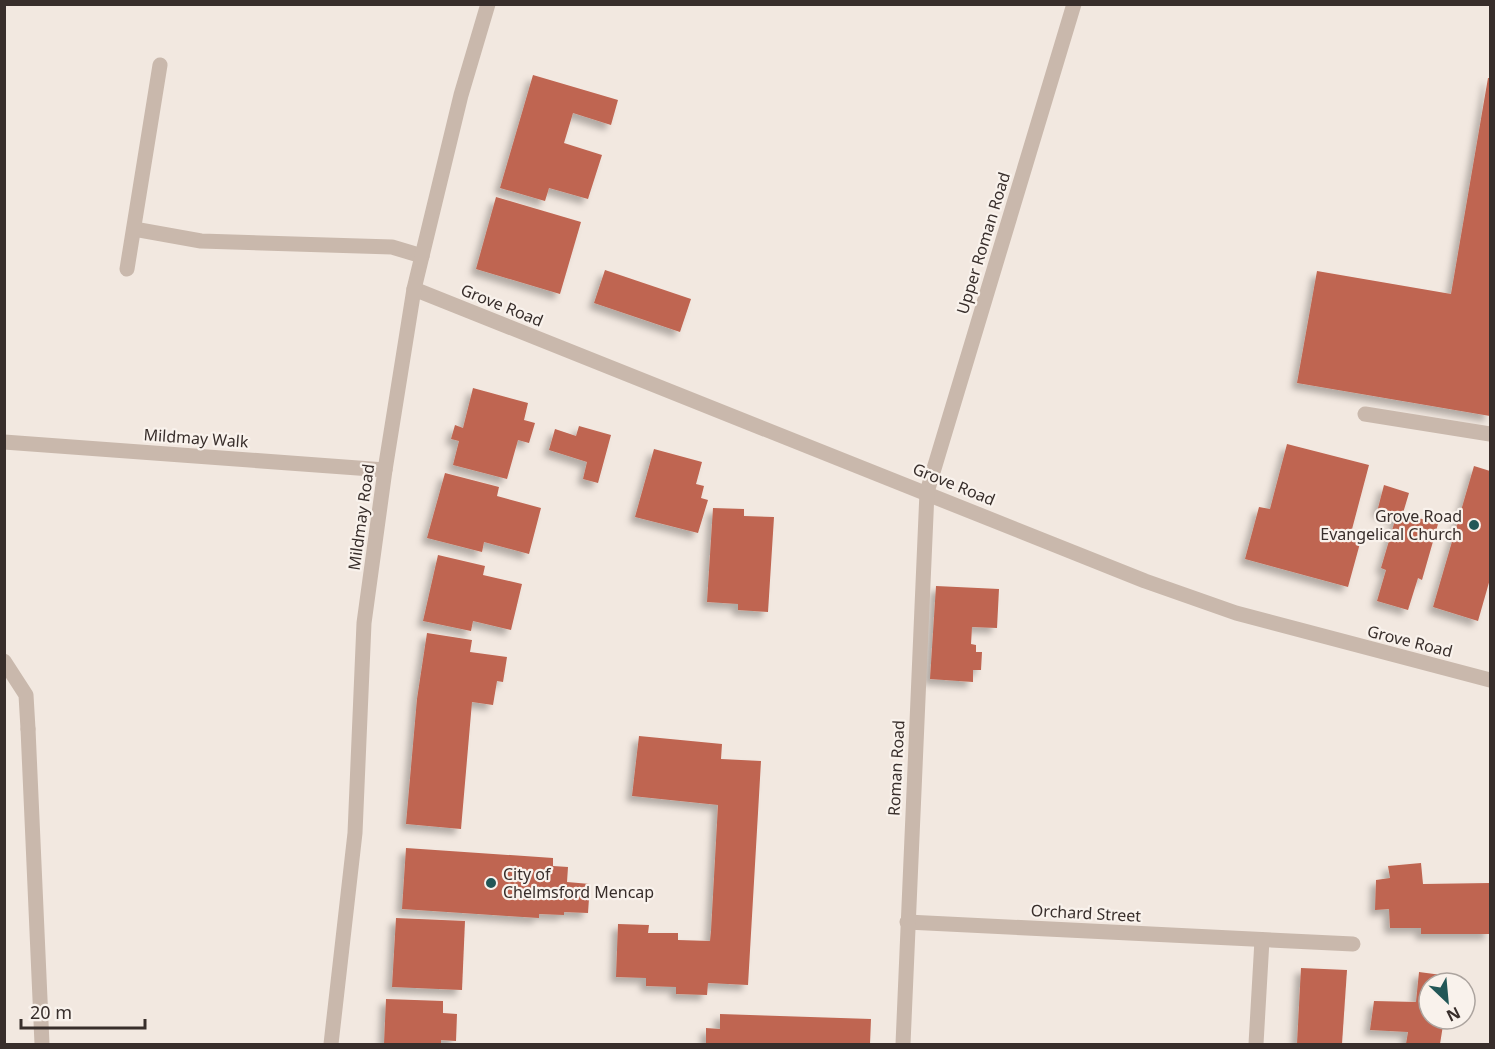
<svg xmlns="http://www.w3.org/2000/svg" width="1495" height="1049" viewBox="0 0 1495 1049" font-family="'Noto Sans',sans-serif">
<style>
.building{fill:#bf6551;filter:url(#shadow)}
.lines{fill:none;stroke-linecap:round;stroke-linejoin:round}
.service{stroke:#c9b8ac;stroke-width:15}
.minor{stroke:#c9b8ac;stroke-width:15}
.poi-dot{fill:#225757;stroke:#f9f2ec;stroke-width:2}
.labels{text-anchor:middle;stroke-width:4.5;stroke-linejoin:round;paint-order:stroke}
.street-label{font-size:16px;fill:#382e2b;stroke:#f9f2ec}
.poi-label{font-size:16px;fill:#382e2b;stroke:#f9f2ec;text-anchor:end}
</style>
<defs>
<filter id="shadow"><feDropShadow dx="-5.5" dy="5.5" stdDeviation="3" flood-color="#0004"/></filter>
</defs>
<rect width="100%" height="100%" fill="#f2e8e0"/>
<g class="building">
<polygon points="533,75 618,100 611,125 573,113 564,143 602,155 588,199 549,188 545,201 500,188"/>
<polygon points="1488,78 1490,78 1490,416 1297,383 1317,271 1451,294"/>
<polygon points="496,197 581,222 560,294 476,269"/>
<polygon points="605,270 691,299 680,332 594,303"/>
<polygon points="473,388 528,403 524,420 535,423 529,443 518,440 507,479 453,465 459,441 451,439 455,425 463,428"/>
<polygon points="579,426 611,435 598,483 583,479 587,462 549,450 555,429 576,436"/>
<polygon points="1287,444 1369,465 1351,533 1362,536 1348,587 1245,559 1259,507 1270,509"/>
<polygon points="654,449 702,462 696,484 704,486 701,498 708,500 698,533 635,517"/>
<polygon points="1474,466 1490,471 1490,579 1478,621 1433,607"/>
<polygon points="445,473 499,487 497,496 541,508 529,554 484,542 482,552 427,538"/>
<polygon points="1384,485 1409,493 1403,513 1438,524 1422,580 1418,578 1408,610 1377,601 1386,570 1381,568 1396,517 1377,512"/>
<polygon points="713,508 744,509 744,516 774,517 768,612 738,610 738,604 707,602"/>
<polygon points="438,555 485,566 483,575 522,584 511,630 473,621 471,631 423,621"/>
<polygon points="936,586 999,589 997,628 972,627 971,644 976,645 976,652 982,652 981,670 973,670 973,682 930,679"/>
<polygon points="427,633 472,640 470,652 507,657 503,682 497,681 493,705 472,702 461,829 406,824 417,699"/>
<polygon points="639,736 722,744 721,759 761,761 748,985 708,983 707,995 676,994 676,987 646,986 646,978 616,977 618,924 649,925 648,933 678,933 678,940 710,941 711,931 718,805 632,796"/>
<polygon points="406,848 553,858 553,866 568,867 567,882 590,884 588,913 564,912 564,915 539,914 539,918 402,909"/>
<polygon points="1421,863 1423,884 1490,883 1490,934 1421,934 1421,928 1390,928 1389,909 1375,910 1376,880 1390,878 1388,866"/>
<polygon points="396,918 465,921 462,990 392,987"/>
<polygon points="1301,968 1347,970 1342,1044 1297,1044"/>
<polygon points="1419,972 1449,976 1448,983 1429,983 1429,1019 1444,1019 1440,1044 1406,1044 1408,1032 1370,1030 1374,1001 1416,1002"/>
<polygon points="386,999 443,1001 443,1013 457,1014 456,1041 441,1040 441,1044 384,1044"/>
<polygon points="720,1014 871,1019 870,1044 706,1044 706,1028 720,1029"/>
</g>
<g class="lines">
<g class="service">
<polyline points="134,229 201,241 392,247 422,256"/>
<polyline points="127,269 160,65"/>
<polyline points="1365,414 1490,434"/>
<polyline points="4,442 385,470"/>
<polyline points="4,661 26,695 28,729"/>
</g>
<g class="minor">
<polyline points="414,289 1145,581 1236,613 1490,680"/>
<polyline points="28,729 42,1044"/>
<polyline points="907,922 1353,944"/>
<polyline points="331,1044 355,833 364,623 385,470 414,289 461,95 488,4"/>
<polyline points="903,1044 927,492 1074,4"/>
<polyline points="1256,1044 1262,940"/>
</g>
</g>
<g class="poi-dot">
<circle cx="1474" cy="525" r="6"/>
<circle cx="491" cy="883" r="6"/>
</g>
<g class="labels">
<g class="street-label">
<text transform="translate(983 243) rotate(-73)" y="6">Upper Roman Road</text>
<text transform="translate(502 305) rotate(22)" y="6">Grove Road</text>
<text transform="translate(196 438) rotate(4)" y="6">Mildmay Walk</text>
<text transform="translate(954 484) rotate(22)" y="6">Grove Road</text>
<text transform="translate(361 517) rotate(-82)" y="6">Mildmay Road</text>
<text transform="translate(1410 641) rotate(14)" y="6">Grove Road</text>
<text transform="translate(896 768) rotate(-87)" y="6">Roman Road</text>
<text transform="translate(1086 913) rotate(3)" y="6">Orchard Street</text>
</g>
<g class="poi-label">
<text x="1462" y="522">Grove Road<tspan x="1462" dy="18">Evangelical Church</tspan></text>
<text x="503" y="880" text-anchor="start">City of<tspan x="503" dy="18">Chelmsford Mencap</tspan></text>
</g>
</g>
<rect width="1495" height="1049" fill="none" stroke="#382e2b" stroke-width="12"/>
<g transform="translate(1447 1001) rotate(154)"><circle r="28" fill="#f9f2ec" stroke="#aca49f" stroke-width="1.5"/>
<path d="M0-4.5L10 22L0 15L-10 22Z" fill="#225757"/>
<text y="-9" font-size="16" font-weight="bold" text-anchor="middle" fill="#382e2b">N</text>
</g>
<path d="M21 1019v9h124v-9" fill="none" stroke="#382e2b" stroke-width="3"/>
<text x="30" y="1019" font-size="18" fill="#382e2b" stroke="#f9f2ec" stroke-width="4.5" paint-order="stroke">20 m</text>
</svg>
